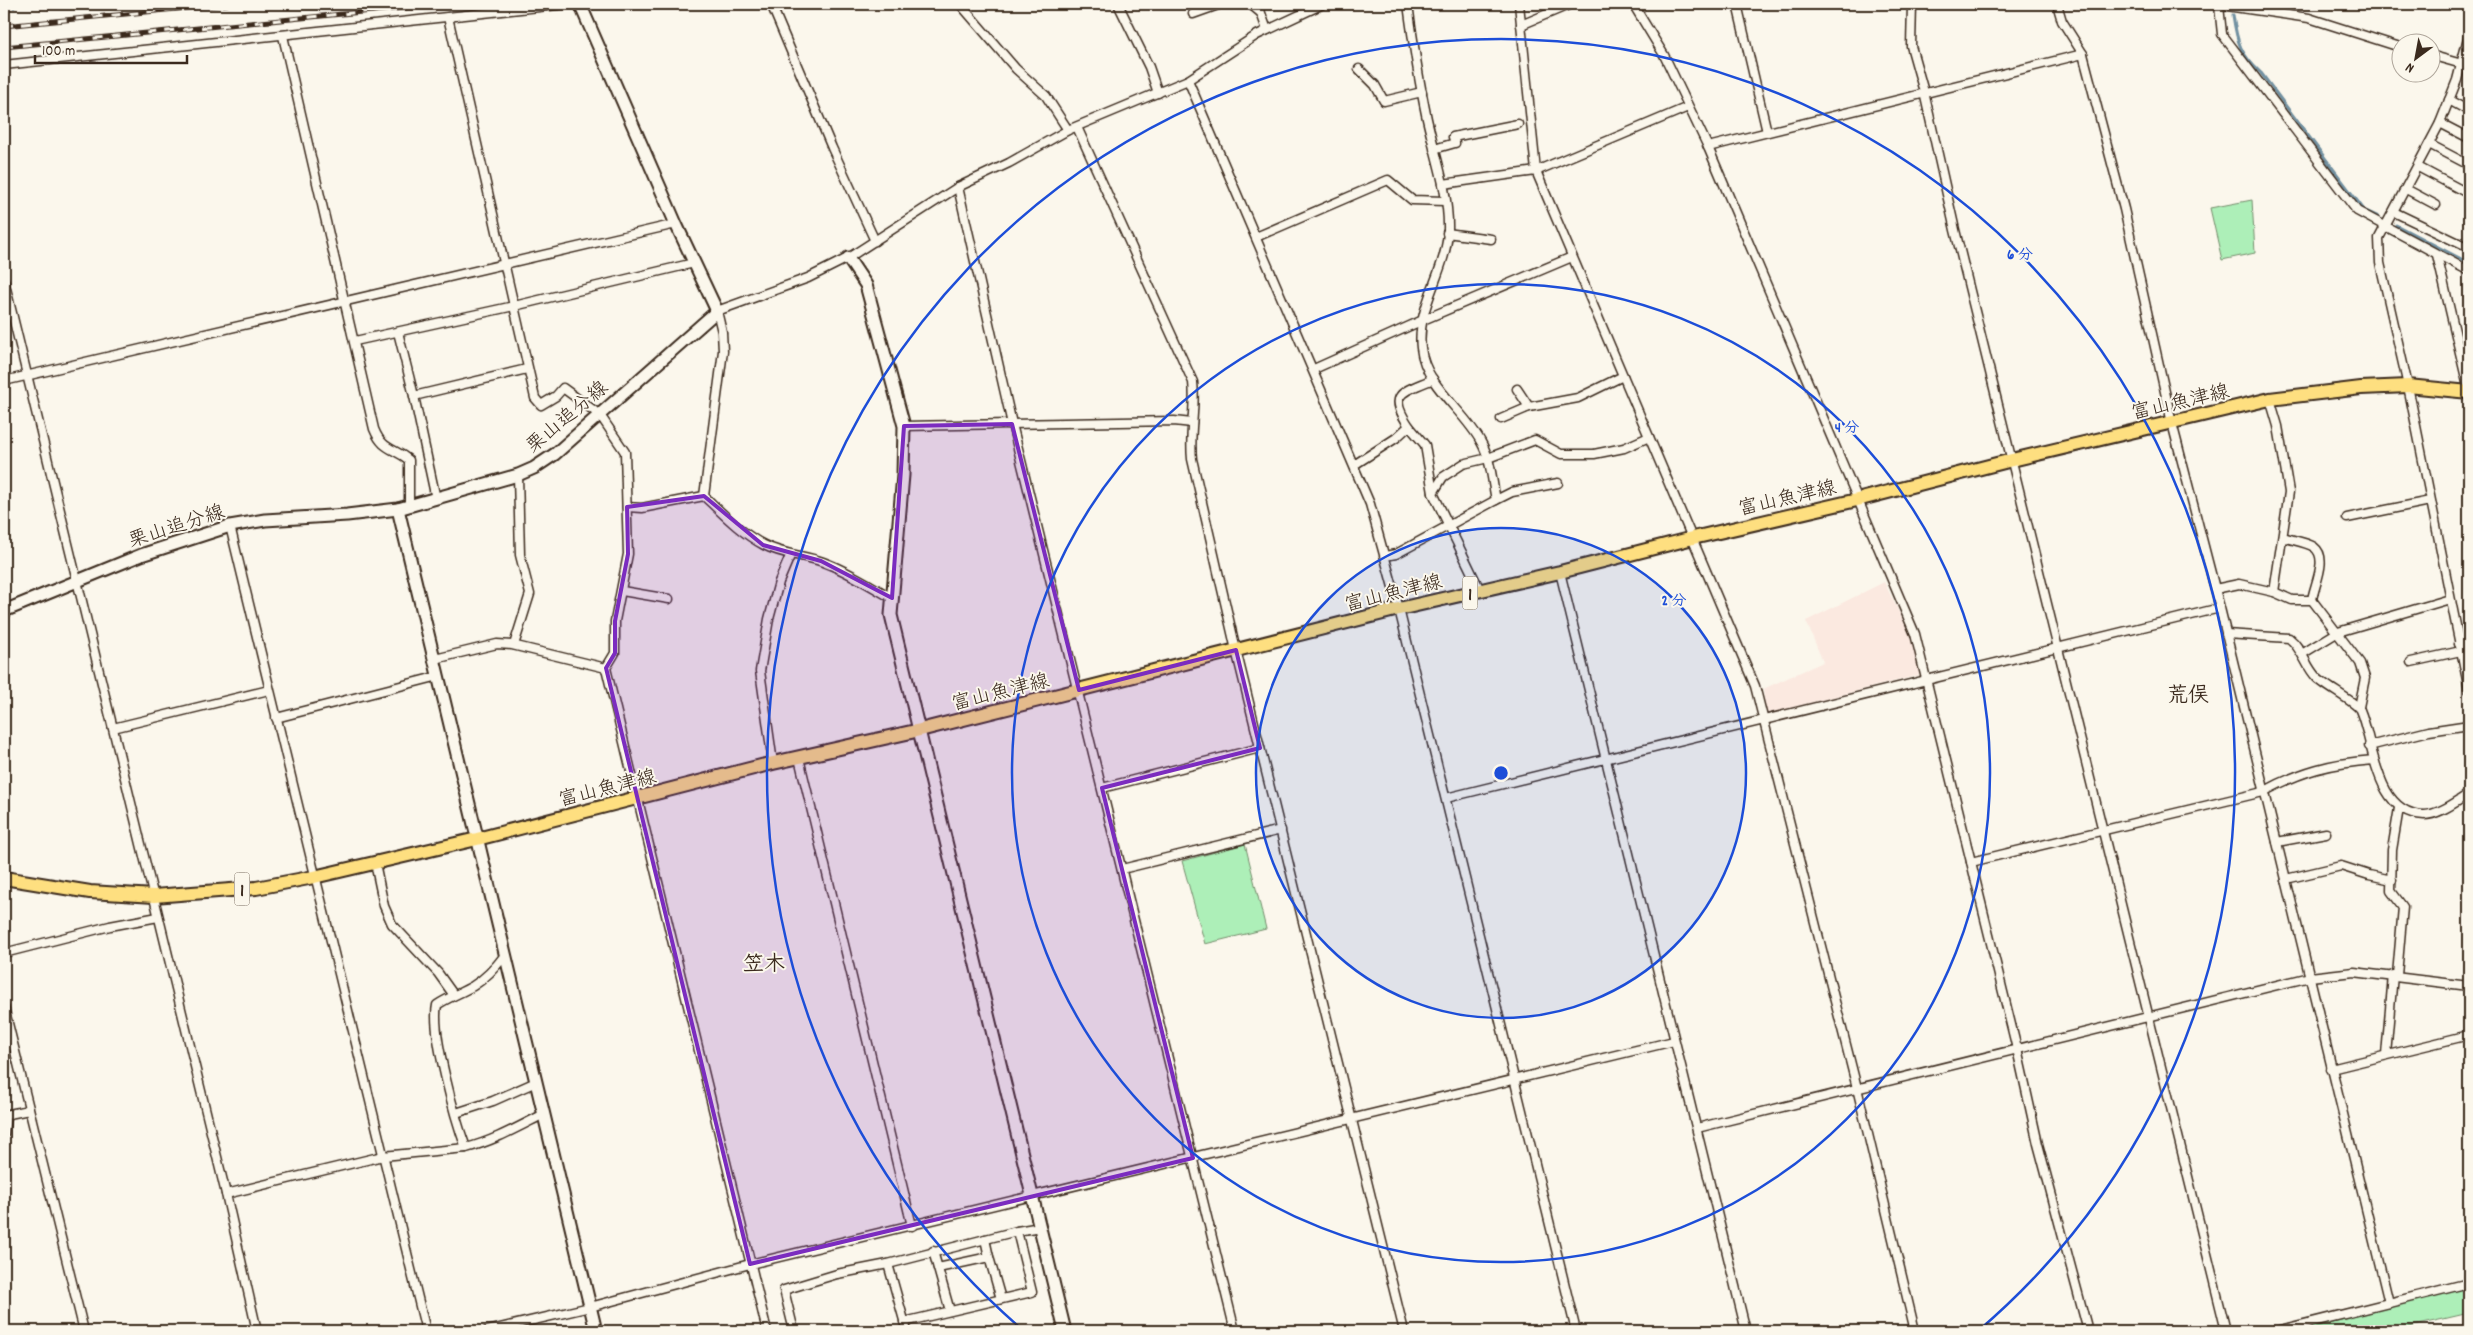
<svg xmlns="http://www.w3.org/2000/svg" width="2473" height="1335" viewBox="0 0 2473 1335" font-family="Dekko,'Klee One',sans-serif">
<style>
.built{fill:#fbe9e0}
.green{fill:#adefb8;stroke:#748c6b}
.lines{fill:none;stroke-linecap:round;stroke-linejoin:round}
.stream{stroke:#7291a1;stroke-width:3}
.street-casing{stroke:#3b2a1e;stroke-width:11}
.secondary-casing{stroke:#3b2a1e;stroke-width:15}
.primary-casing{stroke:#3b2a1e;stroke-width:16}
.street{stroke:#fbf7ec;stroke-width:8}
.secondary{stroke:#fbf7ec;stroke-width:11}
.primary{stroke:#fedf80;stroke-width:12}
.rail-casing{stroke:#3b2a1e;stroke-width:5}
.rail{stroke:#fbf7ec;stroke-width:3;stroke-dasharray:9;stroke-linecap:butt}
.marked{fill:#7b2cbf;fill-opacity:0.2;stroke:#7b2cbf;stroke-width:4;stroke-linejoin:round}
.ring{fill:none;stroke:#1d4ed8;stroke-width:2.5}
.labels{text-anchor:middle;stroke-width:4;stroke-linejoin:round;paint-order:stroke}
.shield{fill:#fbf7ec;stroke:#75685c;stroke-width:1}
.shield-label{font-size:19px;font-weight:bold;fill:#3b2a1e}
.street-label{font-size:20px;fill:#3b2a1e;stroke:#fbf7ec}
.neighbourhood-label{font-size:21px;font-weight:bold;fill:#3b2a1e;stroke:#fbf7ec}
.centre{fill:#1d4ed8;stroke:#fbf7ec;stroke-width:2.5}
.ring-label{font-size:15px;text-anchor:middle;font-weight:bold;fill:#1d4ed8;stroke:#fbf7ec;stroke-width:4;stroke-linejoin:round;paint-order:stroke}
</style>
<rect width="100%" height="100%" fill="#fbf7ec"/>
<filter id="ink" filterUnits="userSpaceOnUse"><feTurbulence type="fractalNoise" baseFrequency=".02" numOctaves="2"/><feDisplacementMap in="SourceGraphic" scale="10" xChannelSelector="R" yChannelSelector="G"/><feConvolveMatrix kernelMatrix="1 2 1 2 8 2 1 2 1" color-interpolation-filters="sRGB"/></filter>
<g filter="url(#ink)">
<polygon class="built" points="1884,582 1911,636 1920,675 1766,714 1763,689 1823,662 1806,621"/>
<g class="green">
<polygon points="2252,200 2255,253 2222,260 2210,208"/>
<polygon points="1245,844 1266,929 1205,944 1182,861"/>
<polygon points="2469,1287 2469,1313 2392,1331 2298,1331"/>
</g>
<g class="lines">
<g class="stream">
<polyline points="13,4 14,7"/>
<polyline points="587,4 589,8"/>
<path d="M2233,15C2237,42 2240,54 2261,73L2364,210L2379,217"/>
<polyline points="2396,225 2469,263"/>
</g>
<defs>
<g id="street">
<polyline points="771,4 832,148 875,241"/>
<polyline points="960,4 1016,69 1046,96 1068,130"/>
<polyline points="1118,4 1149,67 1158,93"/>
<polyline points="1250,4 1261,13 1267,30"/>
<polyline points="1519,4 1536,171 1755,686 1857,1088 1915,1331"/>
<polyline points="1633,4 1664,55 1708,147 1915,634 2017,1049 2038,1144 2088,1331"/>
<polyline points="1737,4 1767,132"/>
<polyline points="1912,4 1911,46 1924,92 1955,230 2226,1331"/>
<polyline points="2057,4 2062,21 2083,54 2124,209 2172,423 2220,608 2389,1303"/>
<polyline points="2213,4 2309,18 2400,47"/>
<polyline points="2219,6 2222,34 2357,211 2469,271"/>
<polyline points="1193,14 1221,4"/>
<polyline points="1521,25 1571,4"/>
<polyline points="2469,34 2457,80 2440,123 2379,238 2380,263 2408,386 2469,690"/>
<path d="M283,36L374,429C383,451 393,447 409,460V506"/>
<polyline points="2430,55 2469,66"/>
<polyline points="4,65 567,4"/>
<polyline points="1359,69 1375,85 1384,101 1422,92"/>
<polyline points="1188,80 1370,504 1399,609 1576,1331"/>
<polyline points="2449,100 2469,111"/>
<polyline points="2440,123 2469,138"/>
<path d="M1077,127L1193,382C1196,408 1189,433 1192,459L1236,650L1404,1331"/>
<polyline points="2429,144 2469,165"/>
<polyline points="1708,147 2083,54"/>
<polyline points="1434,149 1455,143 1453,137 1518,124"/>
<polyline points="2418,167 2469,194"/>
<polyline points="1443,184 1536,171 1688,107"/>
<polyline points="958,187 1012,424 1235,1331"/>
<polyline points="2406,189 2436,205"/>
<polyline points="2394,212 2469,248"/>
<polyline points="1447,233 1491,239"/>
<polyline points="1256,237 1388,180 1412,200 1445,201"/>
<polyline points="2437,255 2469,391"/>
<polyline points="694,263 514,306 535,398 541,405 556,396 563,388 600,415 625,452 628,554 615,621 615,653 606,668 767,1331"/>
<polyline points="4,280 226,1194 257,1331"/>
<polyline points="398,332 414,396 527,369"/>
<polyline points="355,341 514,306 448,17"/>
<polyline points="1314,369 1423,320 1572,257"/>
<polyline points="4,381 676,224"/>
<polyline points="1517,389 1529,407"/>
<polyline points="414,396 436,499"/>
<polyline points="2270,399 2278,426 2289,492 2274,592"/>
<polyline points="1501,419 1529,407 1578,398 1623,376"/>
<polyline points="904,426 1174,421 1192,423"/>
<path d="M1409,426C1386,392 1404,392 1433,379"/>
<polyline points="1354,465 1396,438 1409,426 1425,445 1433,493"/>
<polyline points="704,496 723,351 722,332 717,311 808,278 848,258 958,187 1009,163 1068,130 1188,80 1257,35 1323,4"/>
<path d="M704,496C722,513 741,533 764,545C783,555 804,555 823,562C848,571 869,585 892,598"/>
<polyline points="1496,500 1512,492 1558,483"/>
<polyline points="627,507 642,508 704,496"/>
<polyline points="2347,518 2430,501"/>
<polyline points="230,526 426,1331"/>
<path d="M2283,537C2291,540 2306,542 2314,547C2329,558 2314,585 2312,600"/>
<path d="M1385,556L1396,554L1496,500C1492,481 1491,459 1481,442C1464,410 1425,386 1421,348C1416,307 1447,270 1448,230C1449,193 1435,155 1427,119C1419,81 1413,42 1408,4"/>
<polyline points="1560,572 1746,1331"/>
<polyline points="2215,589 2239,584 2274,592 2292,600 2312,600 2360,663 2365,678 2359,707"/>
<polyline points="1480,590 1433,493 1443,477 1463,464 1488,458 1535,440 1561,454 1594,454 1624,448 1649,437"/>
<polyline points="622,591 669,599"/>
<path d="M2226,634L2289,638C2303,649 2305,666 2317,678C2325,686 2357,703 2360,710C2374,743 2375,814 2424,815C2439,815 2457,801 2469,794"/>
<polyline points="2459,644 2469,641"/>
<polyline points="514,645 530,594 520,555 518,475"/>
<polyline points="2302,654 2338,632 2450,599"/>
<polyline points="435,659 497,644 512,645 606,668"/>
<polyline points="2411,662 2461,651"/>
<polyline points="276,718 439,676"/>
<polyline points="113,728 269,690"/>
<polyline points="2369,746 2429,731 2469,725"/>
<polyline points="799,758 912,1226"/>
<polyline points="773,763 760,671 769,619 779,582 790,556"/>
<polyline points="1102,788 1260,748"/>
<polyline points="1446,798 2220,608"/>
<polyline points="2277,842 2326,833"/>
<path d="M1971,862L2263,792C2301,771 2331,763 2374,760"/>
<polyline points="375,863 384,906 392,924 438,973 453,994"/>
<polyline points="1122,869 1281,830"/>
<polyline points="2286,879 2341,866 2369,875 2392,880"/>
<polyline points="4,953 110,926 158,917"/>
<path d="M505,955C496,967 486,978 473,986C461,993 449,997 437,1005C431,1033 455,1118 466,1148C494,1141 518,1127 544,1114"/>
<polyline points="2397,975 2403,907 2391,891 2392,850 2399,808"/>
<polyline points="4,1007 84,1331"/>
<polyline points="2386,1055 2393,975"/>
<polyline points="2331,1069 2469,1035"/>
<polyline points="456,1113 493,1101 536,1082"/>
<polyline points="4,1115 29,1110"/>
<polyline points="1697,1128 2310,977 2354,972 2469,986"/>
<polyline points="4,1134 6,1115"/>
<polyline points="226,1194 383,1156 466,1148"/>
<polyline points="985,1239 989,1257"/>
<polyline points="933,1251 950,1311"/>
<polyline points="888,1264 1017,1231"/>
<polyline points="938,1268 989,1257 1001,1299"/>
<polyline points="904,1322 1032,1292 1017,1231 1040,1227"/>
<polyline points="487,1331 590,1307 750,1264 1674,1041"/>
<polyline points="794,1331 784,1290 837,1274 888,1264 907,1331"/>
<polyline points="2276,1331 2469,1283"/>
</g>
<g id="secondary">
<polyline points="848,258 866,285 904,426 903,475 891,615 1065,1331"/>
<polyline points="398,509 596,1331"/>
<polyline points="4,611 141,555 230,526 265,520 347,515 398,509 518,475 534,468 555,454 717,311 676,224 580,4"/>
</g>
<polyline id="primary" points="4,878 90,892 154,896 256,888 314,877 477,839 773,763 920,730 1399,609 1560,572 1693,538 1857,500 2012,460 2270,399 2361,388 2408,386 2469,392"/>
</defs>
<use href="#street" class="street-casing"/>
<use href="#secondary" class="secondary-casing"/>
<use href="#primary" class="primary-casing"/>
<use href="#street" class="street"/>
<use href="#secondary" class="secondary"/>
<use href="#primary" class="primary"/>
<defs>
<g id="rail">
<polyline points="4,26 227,4"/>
<polyline points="4,47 444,4"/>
</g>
</defs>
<use href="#rail" class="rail-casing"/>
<use href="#rail" class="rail"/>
</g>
</g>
<path class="marked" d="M1012,424L1079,690L1236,650L1260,748L1102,788L1193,1158L750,1264L606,668L615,653V621L628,554L627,507L704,496L763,545L821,561L892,598L904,426Z"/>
<circle cx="1501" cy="773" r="245" fill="#1d4ed8" fill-opacity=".12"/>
<g class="ring">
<circle cx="1501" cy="773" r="245"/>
<circle cx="1501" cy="773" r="489"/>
<path d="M1024 1331A734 734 0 1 1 1978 1331"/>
</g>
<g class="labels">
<g class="shield">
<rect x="1462.5" y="576.5" width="15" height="33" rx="4"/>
<rect x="234.5" y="872.5" width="15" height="33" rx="4"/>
</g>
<g class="shield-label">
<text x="1470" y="600">1</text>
<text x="242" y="896">1</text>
</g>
<g class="street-label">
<text transform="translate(2180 401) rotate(-13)" y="7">富山魚津線</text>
<text transform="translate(566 416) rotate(-40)" y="7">栗山追分線</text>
<text transform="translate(1787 497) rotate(-13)" y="7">富山魚津線</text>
<text transform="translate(176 525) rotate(-18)" y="7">栗山追分線</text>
<text transform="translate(1393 592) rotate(-14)" y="7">富山魚津線</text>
<text transform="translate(1000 691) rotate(-14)" y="7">富山魚津線</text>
<text transform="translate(607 787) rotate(-14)" y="7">富山魚津線</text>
</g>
<g class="neighbourhood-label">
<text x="2188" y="701">荒俣</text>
<text x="764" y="970">笠木</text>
</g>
</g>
<circle cx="1501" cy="773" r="8" class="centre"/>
<g class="ring-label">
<text x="2020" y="259">6 分</text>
<text x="1847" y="432">4 分</text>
<text x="1674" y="605">2 分</text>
</g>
<rect width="2473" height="1335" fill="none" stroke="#fbf7ec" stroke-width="20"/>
<rect x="10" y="10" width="2453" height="1315" fill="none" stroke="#3b2a1e" stroke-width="2" filter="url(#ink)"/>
<g transform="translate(2416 58) rotate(212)"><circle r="24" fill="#fbf7ec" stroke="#aea59a"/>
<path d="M0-4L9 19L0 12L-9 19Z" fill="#3b2a1e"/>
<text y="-8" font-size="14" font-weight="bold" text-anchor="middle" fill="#3b2a1e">N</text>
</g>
<path d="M35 55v8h152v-8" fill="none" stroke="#3b2a1e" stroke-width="2.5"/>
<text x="42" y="55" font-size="15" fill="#3b2a1e" stroke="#fbf7ec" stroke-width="4" paint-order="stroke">100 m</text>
</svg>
